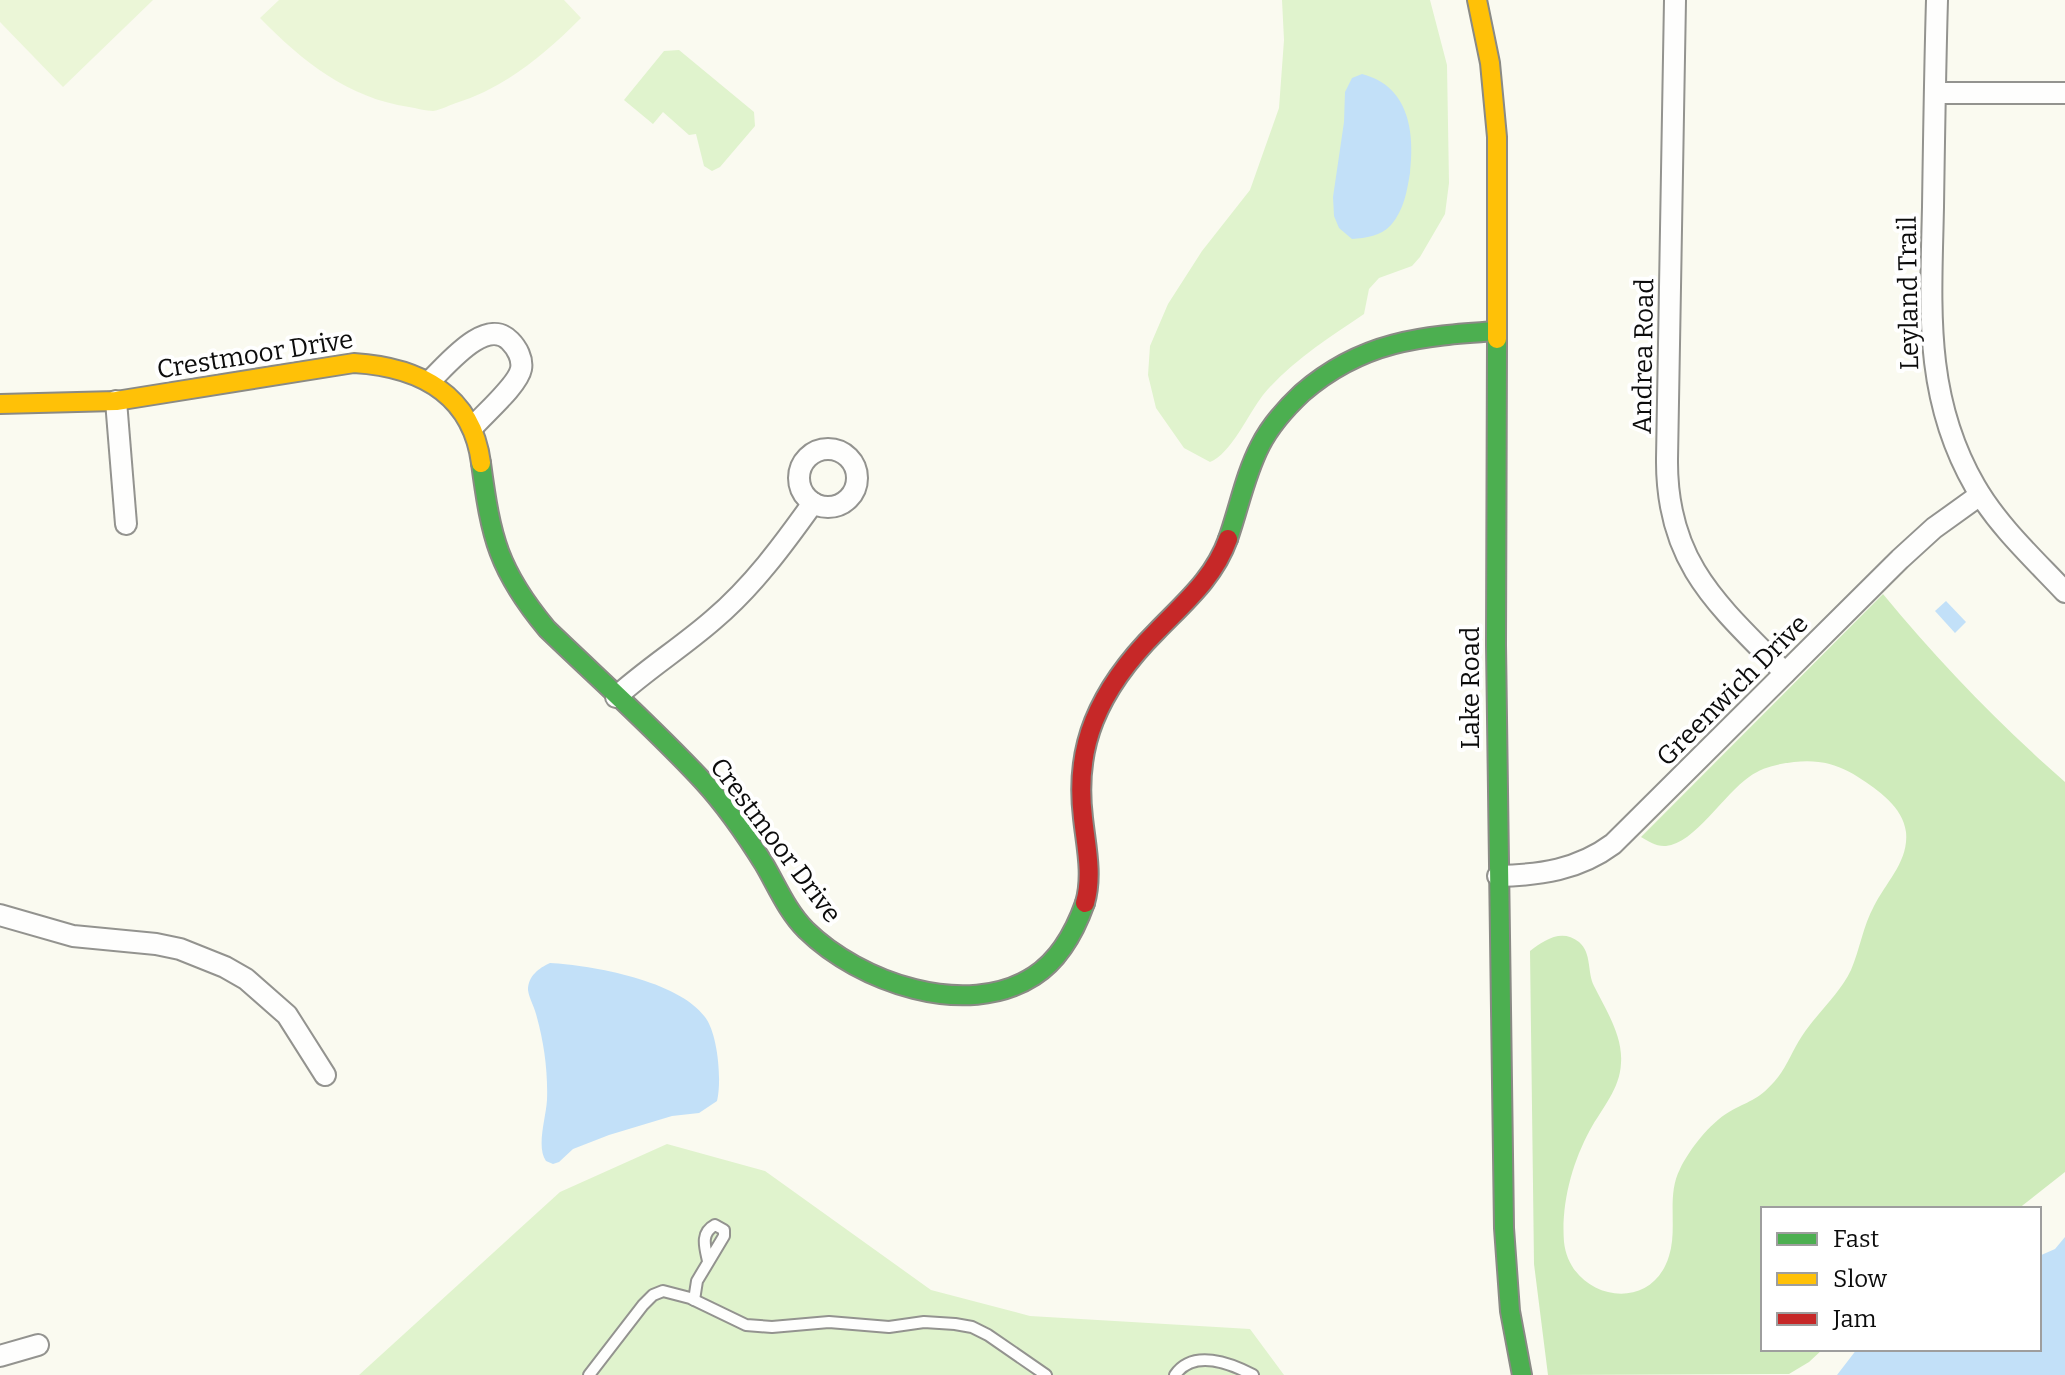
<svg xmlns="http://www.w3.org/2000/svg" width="2065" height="1375" viewBox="0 0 2065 1375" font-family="Bitter,serif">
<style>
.green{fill:#e0f3cd}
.forest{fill:#cfebbb}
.pitch{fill:#ebf6d7}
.water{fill:#c2e0f8}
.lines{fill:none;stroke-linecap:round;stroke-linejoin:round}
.lane-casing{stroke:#93938f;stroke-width:14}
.street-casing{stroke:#93938f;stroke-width:24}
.fast-casing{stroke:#8a8a85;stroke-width:22}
.slow-casing{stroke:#8a8a85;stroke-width:22}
.jam-casing{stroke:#8a8a85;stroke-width:22}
.lane{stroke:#fefefd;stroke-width:10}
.street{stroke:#fefefd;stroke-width:20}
.fast{stroke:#4caf50;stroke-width:18}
.slow{stroke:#ffc107;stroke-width:18}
.jam{stroke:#c62828;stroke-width:18}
.labels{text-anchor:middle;stroke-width:8;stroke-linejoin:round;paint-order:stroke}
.street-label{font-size:26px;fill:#0c0c0c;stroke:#fff}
</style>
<rect width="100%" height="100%" fill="#fafaf0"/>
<g class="green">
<path d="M1282,0H1430L1447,65L1449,183L1445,214L1420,257L1412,266L1379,278L1369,289L1364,314C1329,338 1290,362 1263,395C1249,413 1230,455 1210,462L1184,448L1156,408L1148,375L1150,346L1168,304L1202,251L1250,190L1279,108L1284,40Z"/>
<polygon points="679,50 754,112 755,126 720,167 712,171 704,166 696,134 689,135 663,112 653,124 624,100 664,51"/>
<polygon points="667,1144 765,1171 931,1290 1030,1316 1250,1329 1284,1375 359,1375 560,1192"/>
</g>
<path class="forest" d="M1883,594C1938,661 2000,725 2065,782V1172L2018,1209H1763V1349H1823L1809,1362L1789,1374L1548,1375L1534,1264L1530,951C1544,940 1562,928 1579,942C1592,953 1587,972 1594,986C1606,1010 1623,1036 1621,1063C1620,1089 1602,1108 1590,1130C1572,1163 1561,1204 1564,1242C1570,1299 1651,1316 1669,1256C1678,1228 1666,1196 1680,1169C1689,1150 1710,1123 1729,1112C1748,1101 1757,1101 1774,1082C1786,1069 1792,1051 1802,1036C1817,1013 1839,995 1851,970C1860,949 1863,926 1874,906C1886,882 1909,861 1906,832C1903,807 1878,790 1858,777C1838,764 1818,759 1794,762C1778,764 1762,767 1749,777C1725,793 1694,844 1666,846C1657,847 1648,841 1641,837Z"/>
<g class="pitch">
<polygon points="0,0 153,0 63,87 0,22"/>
<path d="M279,0H564L581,18C544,55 506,87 456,103C449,105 441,110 433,111C426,111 416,108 409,107C348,98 302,61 260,18Z"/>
</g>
<g class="water">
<path d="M1362,74C1409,86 1415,132 1410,173C1407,191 1404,210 1391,225C1381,236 1366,238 1352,239L1339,228L1334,216L1333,197L1344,122L1345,92L1352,78Z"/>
<polygon points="1946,601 1966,622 1955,633 1935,611"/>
<path d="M550,963C592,965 679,981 705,1017C718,1034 722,1081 717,1101L699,1113L672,1116L609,1135L573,1149L559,1162L553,1164L546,1161C536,1147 546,1118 547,1100C548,1071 544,1042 536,1014C534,1006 529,998 528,990C528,976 539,968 550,963Z"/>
<polygon points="2065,1237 2065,1375 1837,1375 1857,1349 2039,1349 2039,1256 2055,1249"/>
</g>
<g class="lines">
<defs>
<g id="lane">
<path d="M694,1300L697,1281L724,1236V1230L715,1225C700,1233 705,1247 708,1261"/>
<polyline points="589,1375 643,1305 653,1295 663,1291 690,1298 746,1325 772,1327 829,1322 889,1327 924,1322 955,1324 972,1327 988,1335 1046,1375"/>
<path d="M1175,1375C1193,1349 1230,1363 1253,1375"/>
</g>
<g id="street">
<path d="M1675,0L1667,459C1666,563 1718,605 1785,673"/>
<path d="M1937,0C1935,69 1934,138 1933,207C1931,306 1923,396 1975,486C1998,526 2034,559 2065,592"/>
<polyline points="1935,93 2065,93"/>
<path d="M430,381C447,365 486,316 510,341C517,348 523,359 521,369C518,385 484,414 473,427"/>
<polyline points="116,401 126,524"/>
<circle cx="828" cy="478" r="29"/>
<path d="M616,697C647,669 682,647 713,620C753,586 783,545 813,503"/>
<path d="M1498,876C1540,875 1578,870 1613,844L1900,559L1934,528L1980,495"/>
<polyline points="0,915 73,936 156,944 180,949 225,967 246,979 287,1015 325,1075"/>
<polyline points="0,1356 38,1345"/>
</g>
<g id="fast">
<polyline points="1497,339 1496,645 1504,1228 1510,1311 1522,1375"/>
<path d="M481,463C491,538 498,570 547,629C599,679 654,728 703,781C726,806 746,835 764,864C777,886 787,911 806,930C859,982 966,1020 1034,976C1059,960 1075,931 1085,903"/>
<path d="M1228,539C1239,508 1245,475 1260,446C1270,426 1286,408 1302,393C1362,341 1421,336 1497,331"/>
</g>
<g id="slow">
<polyline points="1477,0 1490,63 1497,137 1497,339"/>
<path d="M0,404L116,401L354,363C419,367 472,394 481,463"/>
</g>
<path id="jam" d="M1085,903C1093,875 1086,846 1083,818C1079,785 1082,751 1094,721C1108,686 1131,657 1157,631C1185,602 1214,578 1228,539"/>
</defs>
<use href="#lane" class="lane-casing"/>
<use href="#street" class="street-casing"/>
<use href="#fast" class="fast-casing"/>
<use href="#slow" class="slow-casing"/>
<use href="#jam" class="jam-casing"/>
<use href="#lane" class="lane"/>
<use href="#street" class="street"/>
<use href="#fast" class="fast"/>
<use href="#slow" class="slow"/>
<use href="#jam" class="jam"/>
</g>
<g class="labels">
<g class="street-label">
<text transform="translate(1908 293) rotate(-91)" y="9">Leyland Trail</text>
<text transform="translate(255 354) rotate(-9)" y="9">Crestmoor Drive</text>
<text transform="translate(1643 356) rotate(-89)" y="9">Andrea Road</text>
<text transform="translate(1470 688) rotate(-90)" y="9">Lake Road</text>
<text transform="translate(1732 690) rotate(-45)" y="9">Greenwich Drive</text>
<text transform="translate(776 840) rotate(53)" y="9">Crestmoor Drive</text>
</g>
</g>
<rect x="1761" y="1207" width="280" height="144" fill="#ffffff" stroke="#9e9e9e" stroke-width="2"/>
<rect x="1777" y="1233" width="40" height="12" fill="#4caf50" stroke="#9e9e9e" stroke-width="2"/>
<text x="1833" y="1247" font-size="24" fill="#0c0c0c">Fast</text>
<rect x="1777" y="1273" width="40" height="12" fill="#ffc107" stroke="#9e9e9e" stroke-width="2"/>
<text x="1833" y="1287" font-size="24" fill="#0c0c0c">Slow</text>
<rect x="1777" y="1313" width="40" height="12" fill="#c62828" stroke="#9e9e9e" stroke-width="2"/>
<text x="1833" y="1327" font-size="24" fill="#0c0c0c">Jam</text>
</svg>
